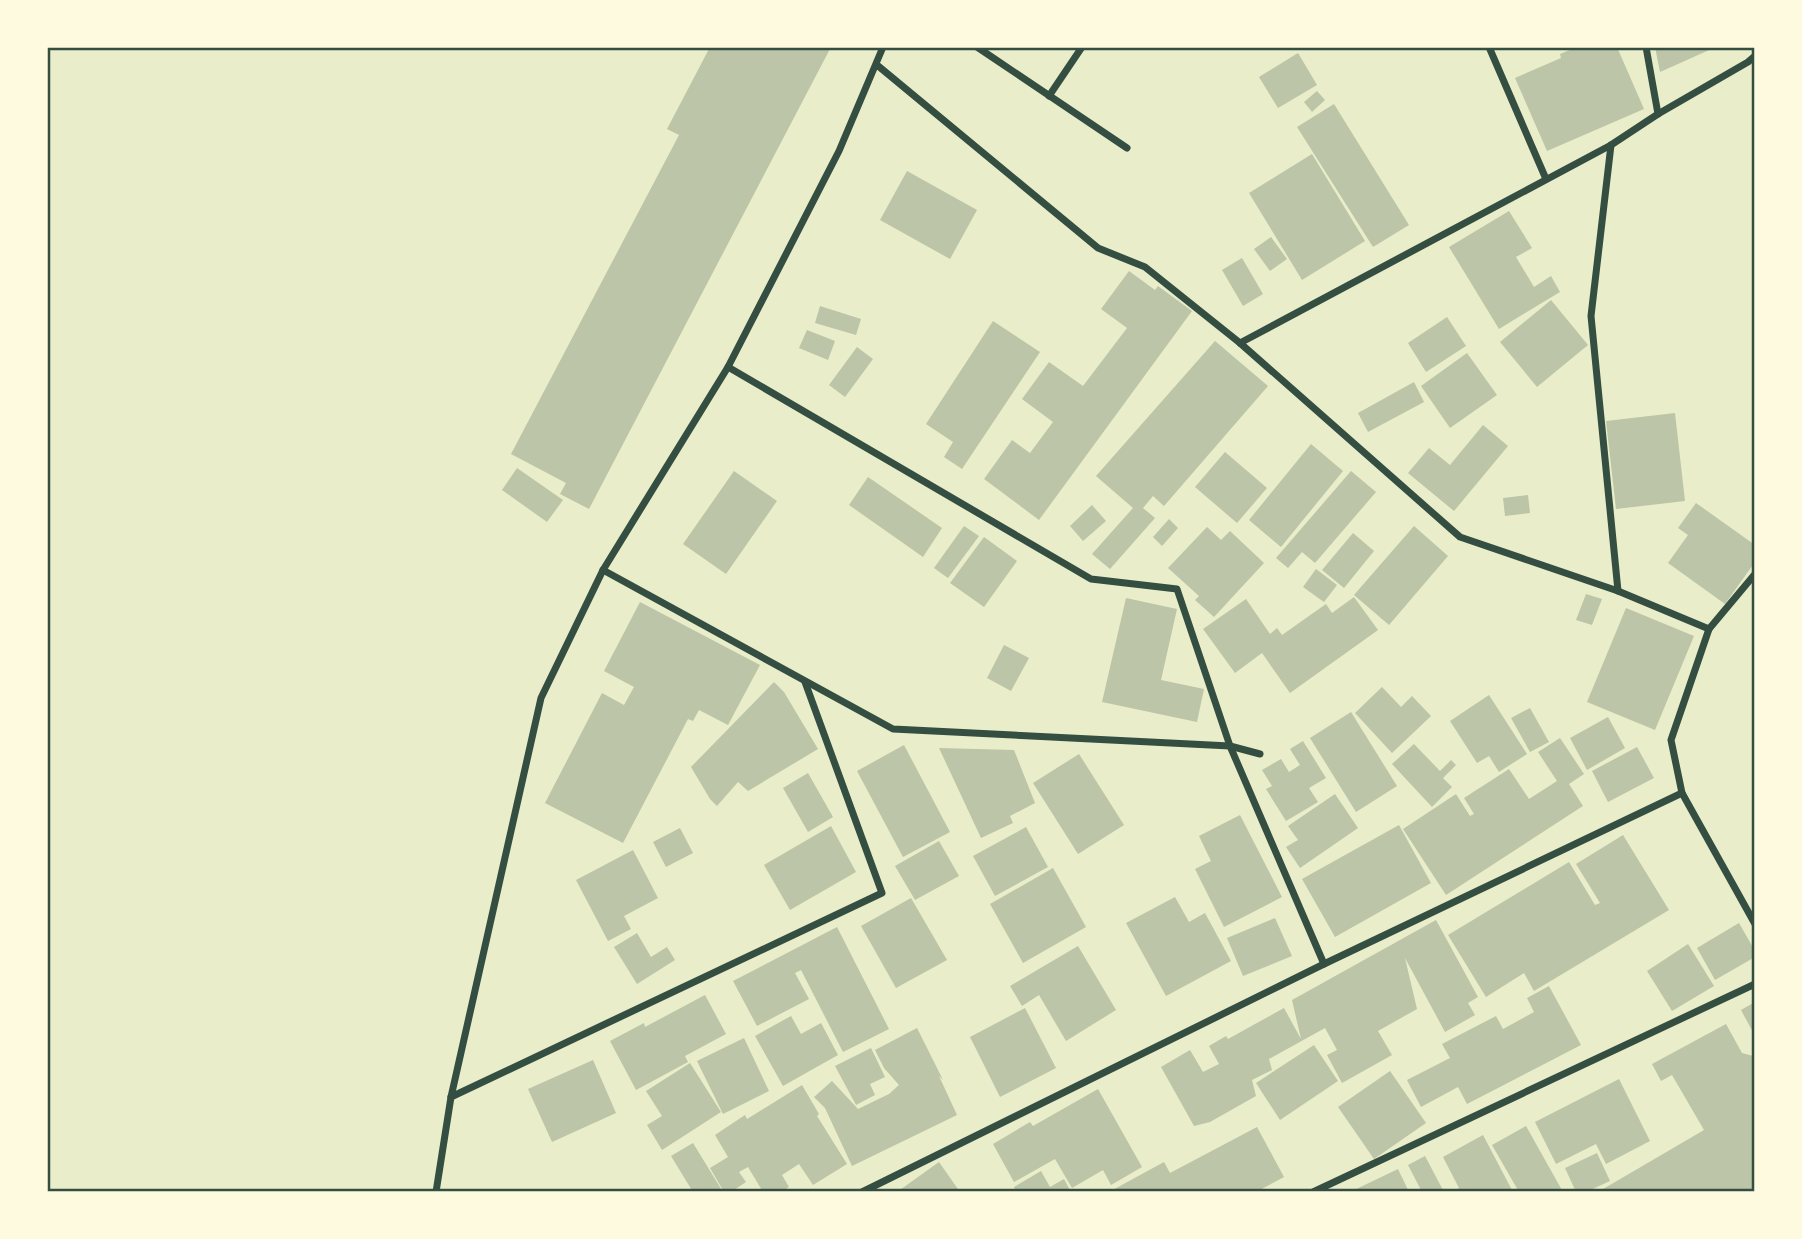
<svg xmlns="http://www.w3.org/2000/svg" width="1802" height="1239" viewBox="0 0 1802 1239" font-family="'IBM Plex Sans',sans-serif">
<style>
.building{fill:#bcc5a7}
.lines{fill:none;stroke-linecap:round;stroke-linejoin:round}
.minor{stroke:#344e41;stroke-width:7}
.neatline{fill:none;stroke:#344e41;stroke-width:2.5}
</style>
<rect width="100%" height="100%" fill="#e9edc9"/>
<g class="building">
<polygon points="710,47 831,47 589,509 560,494 566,483 511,454 679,135 667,129"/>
<polygon points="1577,47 1617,47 1644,109 1547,151 1515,78 1561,58 1560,54"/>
<polygon points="1655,47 1716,47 1660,72"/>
<polygon points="1298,53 1317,85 1278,108 1259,77"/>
<polygon points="1317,91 1325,100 1312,112 1304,102"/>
<polygon points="1334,104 1409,225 1373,247 1297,127"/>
<polygon points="1312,154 1365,241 1302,280 1249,193"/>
<polygon points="907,171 977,210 950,259 880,220"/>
<polygon points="1509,211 1532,248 1516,257 1534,287 1551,276 1560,292 1499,329 1449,247"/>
<polygon points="1271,237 1287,259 1270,271 1254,249"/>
<polygon points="1242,258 1263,294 1243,306 1222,270"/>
<polygon points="1129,271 1155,290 1158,286 1192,311 1039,520 984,479 1012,440 1030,453 1053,422 1022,399 1049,362 1083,386 1127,328 1101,309"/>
<polygon points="1551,300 1588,345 1537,387 1500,342"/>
<polygon points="820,306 861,319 856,335 815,323"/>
<polygon points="1447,317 1466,346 1426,372 1408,343"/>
<polygon points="993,321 1040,352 962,469 944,457 953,442 926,424"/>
<polygon points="807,330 835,341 828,360 799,348"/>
<polygon points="1215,341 1268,386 1164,506 1153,496 1143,508 1155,518 1110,569 1092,554 1133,508 1096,476"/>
<polygon points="857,347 873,359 845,397 829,385"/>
<polygon points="1467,353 1497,395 1450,428 1421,386"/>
<polygon points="1414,382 1424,402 1368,432 1358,413"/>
<polygon points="1675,413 1685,501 1616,509 1606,421"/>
<polygon points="1483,425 1508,446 1454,511 1408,473 1429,448 1450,465"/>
<polygon points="1311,444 1343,471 1281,547 1249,520"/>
<polygon points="1225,452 1267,488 1237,523 1195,487"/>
<polygon points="517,468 563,500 547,522 502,490"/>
<polygon points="734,471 777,501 726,574 683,544"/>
<polygon points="1351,471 1376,492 1315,563 1302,552 1288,568 1276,558"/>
<polygon points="868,477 942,528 923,557 849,505"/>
<polygon points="1528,495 1530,513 1505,516 1503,498"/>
<polygon points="1696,503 1755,545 1755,562 1725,604 1668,563 1688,535 1678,528"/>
<polygon points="1092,505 1106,521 1083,541 1070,526"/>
<polygon points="1169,519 1178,528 1162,546 1153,537"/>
<polygon points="964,526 979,536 948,578 934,568"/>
<polygon points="1414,526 1448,556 1389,625 1354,595"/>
<polygon points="1207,527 1221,540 1230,531 1264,563 1214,617 1195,600 1199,596 1168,568"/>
<polygon points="1353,533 1374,551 1344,588 1322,570"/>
<polygon points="984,537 1017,561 984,607 950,583"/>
<polygon points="1316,569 1337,585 1324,602 1303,587"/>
<polygon points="1586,594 1602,599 1592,625 1576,620"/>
<polygon points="1354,597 1378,630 1290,693 1262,653 1235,673 1203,629 1246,599 1270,634 1277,628 1282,635 1326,604 1332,613"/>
<polygon points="1126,598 1177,609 1161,680 1204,689 1197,722 1102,702"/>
<polygon points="640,602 760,665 728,725 699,710 693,721 688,719 623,843 545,803 602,693 624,705 634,687 604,671"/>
<polygon points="1626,608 1694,636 1655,730 1587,702"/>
<polygon points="1004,645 1029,658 1011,691 987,678"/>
<polygon points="774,682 784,692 818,749 748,791 738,782 717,806 710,799 691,767"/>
<polygon points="1382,687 1401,707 1412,696 1431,716 1392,753 1355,713"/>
<polygon points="1489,695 1527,754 1499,772 1489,756 1477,763 1450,721"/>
<polygon points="1530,708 1549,742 1530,752 1511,718"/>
<polygon points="1351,712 1397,786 1356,812 1310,738"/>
<polygon points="1608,717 1625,748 1587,770 1570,738"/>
<polygon points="1560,738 1584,774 1569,784 1583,806 1446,895 1403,829 1456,794 1470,816 1474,814 1464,798 1509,769 1529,799 1557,781 1538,752"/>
<polygon points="1303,741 1326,778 1309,788 1318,802 1286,821 1266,789 1272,786 1262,770 1281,759 1289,772 1300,765 1290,749"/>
<polygon points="1414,744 1440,771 1451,760 1456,765 1443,778 1452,787 1432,807 1392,764"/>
<polygon points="904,745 950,832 903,857 857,771"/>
<polygon points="1637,747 1654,778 1608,802 1592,771"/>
<polygon points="939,748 1014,750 1035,803 1010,816 1013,823 981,838"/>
<polygon points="1079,754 1124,825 1078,854 1033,783"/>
<polygon points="808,773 833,817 808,832 783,788"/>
<polygon points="1335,794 1358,828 1300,868 1286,847 1298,840 1288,826"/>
<polygon points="1240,815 1282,897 1224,927 1195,869 1211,861 1199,836"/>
<polygon points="1399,825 1431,883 1335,937 1302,879"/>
<polygon points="831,826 856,872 790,910 764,865"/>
<polygon points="1026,827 1048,867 995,896 973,856"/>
<polygon points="680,828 693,853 666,867 653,842"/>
<polygon points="1623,835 1669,910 1534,991 1524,973 1486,997 1448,935 1569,862 1595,905 1600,903 1576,864"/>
<polygon points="939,841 959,876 915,900 895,866"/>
<polygon points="633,850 658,898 624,916 631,929 608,941 576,880"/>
<polygon points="1053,868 1086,927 1023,963 990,904"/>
<polygon points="1175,897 1189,922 1205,913 1231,961 1166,996 1126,923"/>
<polygon points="911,898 947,960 896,988 861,926"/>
<polygon points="1275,918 1292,956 1243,976 1227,938"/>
<polygon points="1436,920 1478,997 1468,1003 1475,1015 1445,1032 1405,958 1417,1009 1378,1031 1392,1055 1342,1083 1327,1055 1337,1050 1325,1028 1269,1059 1272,1070 1252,1080 1256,1096 1210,1122 1194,1126 1161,1067 1190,1050 1203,1072 1219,1064 1209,1046 1226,1036 1228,1039 1284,1008 1301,1039 1292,1000"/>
<polygon points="1739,923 1755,951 1755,957 1715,980 1697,948"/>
<polygon points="837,927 889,1029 843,1052 801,970 795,973 809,999 757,1026 733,981"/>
<polygon points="637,933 651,957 667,947 675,960 637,984 614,947"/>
<polygon points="1688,944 1714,986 1672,1011 1647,971"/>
<polygon points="1078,946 1116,1010 1066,1041 1039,995 1022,1006 1010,986"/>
<polygon points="1549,986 1581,1045 1467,1104 1458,1087 1421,1107 1407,1080 1450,1058 1442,1044 1496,1016 1503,1029 1534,1012 1527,998"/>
<polygon points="705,995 726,1034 685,1056 688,1062 636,1090 610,1041 644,1023 645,1027"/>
<polygon points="1755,1002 1755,1036 1741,1010"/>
<polygon points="1025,1008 1056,1068 1000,1097 970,1037"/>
<polygon points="791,1016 801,1034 821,1023 838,1055 783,1086 755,1036"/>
<polygon points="1726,1024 1742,1053 1753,1056 1755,1059 1755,1192 1598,1192 1704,1130 1672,1075 1661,1081 1652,1064"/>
<polygon points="917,1028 943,1080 939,1076 957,1115 852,1166 825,1108 814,1097 832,1081 858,1109 889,1094 899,1085 884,1068 875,1050"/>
<polygon points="744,1038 769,1091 723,1114 697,1061"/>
<polygon points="1314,1045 1338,1081 1280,1120 1256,1083"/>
<polygon points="871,1048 885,1077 870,1084 875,1095 856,1105 835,1066"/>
<polygon points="593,1060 616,1113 552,1142 528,1089"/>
<polygon points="690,1063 721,1112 662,1150 647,1125 662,1116 646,1091"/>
<polygon points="1390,1071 1426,1123 1374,1159 1338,1107"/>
<polygon points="1619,1079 1650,1141 1606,1164 1596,1144 1556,1164 1535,1122"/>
<polygon points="802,1085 819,1114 817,1116 847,1164 813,1185 799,1164 782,1175 789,1187 781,1192 763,1192 748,1167 739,1172 746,1182 731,1192 724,1192 710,1168 728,1157 715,1135 745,1115 747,1119"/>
<polygon points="1098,1089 1142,1167 1111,1185 1103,1170 1072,1188 1055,1159 1014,1182 993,1144 1030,1122 1033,1126"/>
<polygon points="1526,1126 1563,1192 1519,1192 1492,1145"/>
<polygon points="1257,1127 1284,1177 1256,1192 1109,1192 1164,1162 1170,1173"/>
<polygon points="1483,1135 1513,1192 1452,1192 1459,1188 1443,1157"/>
<polygon points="693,1143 723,1192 693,1192 671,1156"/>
<polygon points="1597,1153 1610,1181 1586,1192 1576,1192 1565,1168"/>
<polygon points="1425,1156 1444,1192 1422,1192 1408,1165"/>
<polygon points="939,1162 960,1192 897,1192"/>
<polygon points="1398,1169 1409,1192 1350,1192"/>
<polygon points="1041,1171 1050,1187 1064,1179 1071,1192 1016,1192 1014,1187"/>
</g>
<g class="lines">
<g class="minor">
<polyline points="977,47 1127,148"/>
<polyline points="1489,47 1546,179"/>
<polyline points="1646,47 1658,114"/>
<polyline points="877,65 1098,248 1145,267 1240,343 1460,537 1618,591 1709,629 1671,740 1682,793 1755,924"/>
<polyline points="1049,96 1082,47"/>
<polyline points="1611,145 1591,316 1618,591"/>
<polyline points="1240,343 1611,145 1658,114 1748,62 1755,56"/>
<polyline points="728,367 1091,579 1177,589 1230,746 1324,964"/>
<polyline points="603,570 893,729 1230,746 1260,754"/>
<polyline points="1709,629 1755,574"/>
<polyline points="451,1097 882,893 805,682"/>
<polyline points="436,1192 451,1097 541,698 603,570 728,367 839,151 883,47"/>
<polyline points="862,1192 1324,964 1682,793"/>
<polyline points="1313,1192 1755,984"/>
</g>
</g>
<rect width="1802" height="1239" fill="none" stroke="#fefae0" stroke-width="98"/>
<rect x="49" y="49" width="1704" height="1141" class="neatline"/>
</svg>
